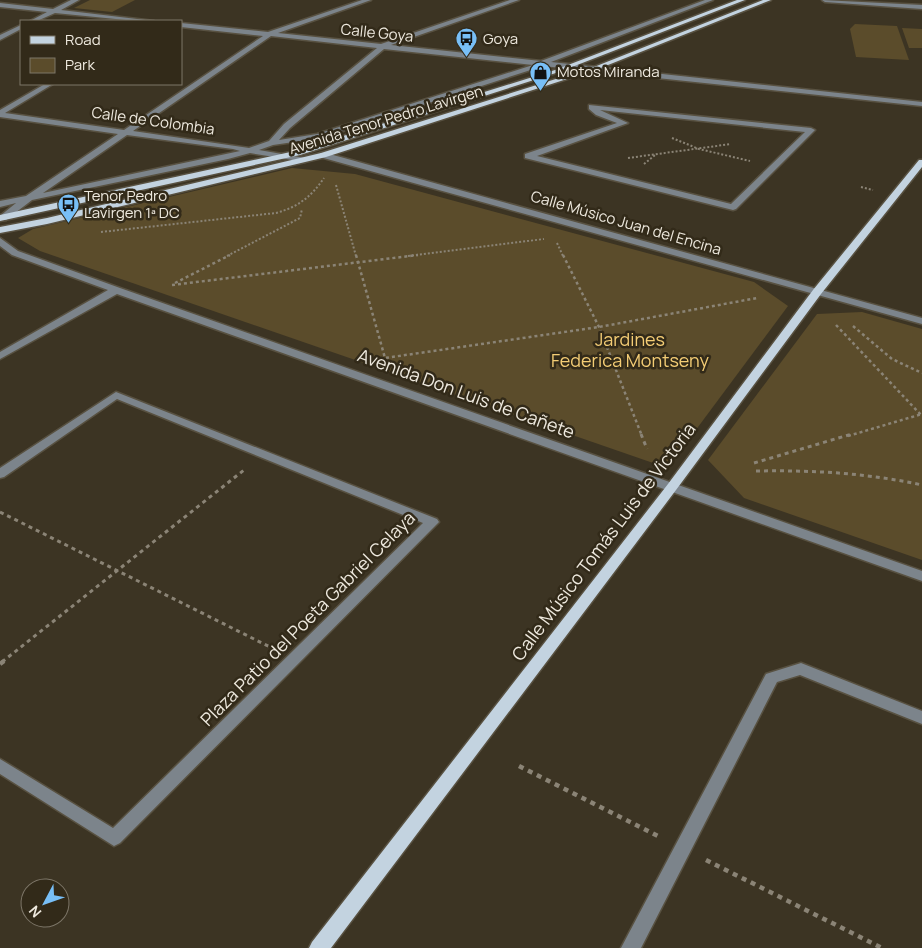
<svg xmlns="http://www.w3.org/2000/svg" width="922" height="948" viewBox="0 0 922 948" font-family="Manrope,sans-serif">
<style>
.green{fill:#5b4c2b}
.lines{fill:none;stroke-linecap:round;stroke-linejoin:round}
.minor-casing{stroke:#585141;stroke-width:3}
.major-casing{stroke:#585141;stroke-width:3}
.path-far3{stroke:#8b8476;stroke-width:2;stroke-dasharray:2 2;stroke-linecap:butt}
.path-far2{stroke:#8b8476;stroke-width:2.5;stroke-dasharray:3 3;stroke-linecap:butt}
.path-far1{stroke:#8b8476;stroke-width:3;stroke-dasharray:4 4;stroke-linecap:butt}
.path{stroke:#8b8476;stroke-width:4.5;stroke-dasharray:5 5;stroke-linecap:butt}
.minor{fill:#7c848b;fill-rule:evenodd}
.major{fill:#c3d3e0;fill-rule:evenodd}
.labels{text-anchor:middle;stroke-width:5;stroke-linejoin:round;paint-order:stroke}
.far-street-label{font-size:15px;fill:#eee9de;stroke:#322a19}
.far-poi-label{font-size:15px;fill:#eee9de;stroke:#322a19;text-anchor:start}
.park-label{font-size:18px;fill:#f4cd75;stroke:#322a19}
.street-label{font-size:18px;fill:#eee9de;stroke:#322a19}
</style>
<rect width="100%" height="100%" fill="#3c3423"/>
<g class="green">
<polygon points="90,0 135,0 112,12 74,8"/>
<polygon points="855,24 897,26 909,60 856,57 850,29"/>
<polygon points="902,28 922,29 922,48 909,48"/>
<polygon points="292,168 355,174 754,282 788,306 672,462 656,464 40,251 18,238 33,229"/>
<polygon points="862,312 922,329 922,560 744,498 708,460 817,314"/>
</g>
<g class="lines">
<defs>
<g id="minor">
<polygon points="71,0 79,0 61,10 154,21 136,21 55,13 37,21 30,21 47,12 0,7 0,3 53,9"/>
<path d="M362,0H371L278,33L381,44L510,0H519L391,45L541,61L705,0H713L551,62L922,102V106L543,66L321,138L273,145L259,150L305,158V162L250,153L228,159L32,200L6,220H0V216L16,203L0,207V201L26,196L118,134L0,117V110L45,84H53L5,113L124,130L263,36L181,27V23L268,32ZM271,36L377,48L284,124L269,141L249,148L133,131ZM384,49L533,65L317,134L279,140L290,128ZM127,135L233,149L240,151L43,193Z"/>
<polygon points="822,0 922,5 922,9 825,2"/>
<polygon points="21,25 21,29 0,40 0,35"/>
<path d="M589,105L811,128L815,130L736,209L733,210L525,158V154L617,123L596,115L589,109ZM600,110L805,132L731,204L537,156L628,123Z"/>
<polygon points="320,153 326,153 922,318 922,324 320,157"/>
<polygon points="0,238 18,251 120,288 922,571 922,581 117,294 0,359 0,352 108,290 12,255 0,246"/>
<polygon points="116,392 437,519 439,522 120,843 114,846 0,774 0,759 113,828 423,523 117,399 4,477 0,478 0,468"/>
<polygon points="801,663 922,711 922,724 800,675 777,682 641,948 621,948 766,674"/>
</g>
<g id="major">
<polygon points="737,0 745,0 559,72 300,155 0,221 0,215 295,151 555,70"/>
<polygon points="763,0 771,0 598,69 326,157 47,224 0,233 0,227 47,218 321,153 594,67"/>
<polygon points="919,160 922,160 922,167 821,294 676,490 331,948 309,948 312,942 668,484 813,290"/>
</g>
</defs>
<use href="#minor" class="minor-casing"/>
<use href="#major" class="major-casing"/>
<g class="path-far3">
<polyline points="672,138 699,149 750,161"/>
<polyline points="628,158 731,144"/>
<polyline points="644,164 655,155"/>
<polyline points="336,185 356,256"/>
<polyline points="861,187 873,190"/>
<path d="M101,232L276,213C298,207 311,197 324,178"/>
<polyline points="557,243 563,256"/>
<polyline points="227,256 300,218 302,209"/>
<polyline points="408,256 544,239"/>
</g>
<g class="path-far2">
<polyline points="356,255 385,358 599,327 757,298"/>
<polyline points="563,255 599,327 642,436"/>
<polyline points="175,283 230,255"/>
<polyline points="172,285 418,255"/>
<polyline points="836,325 922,416"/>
<polyline points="853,326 892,359 922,373"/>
<polyline points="848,436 922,414"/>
</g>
<g class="path-far1">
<polyline points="641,434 647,449"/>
<polyline points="754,463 852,434"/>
<path d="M756,471C812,470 867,473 922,485"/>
<polyline points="0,512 270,647"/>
<polyline points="2,662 244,470"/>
</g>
<g class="path">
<polyline points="0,664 4,661"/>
<polyline points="519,766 660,837"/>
<polyline points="706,860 882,948"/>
</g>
<use href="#minor" class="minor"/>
<use href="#major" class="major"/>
</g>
<defs>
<symbol id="bus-pin" viewBox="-11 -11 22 30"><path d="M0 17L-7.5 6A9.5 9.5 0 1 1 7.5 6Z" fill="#78bff7" stroke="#322a19"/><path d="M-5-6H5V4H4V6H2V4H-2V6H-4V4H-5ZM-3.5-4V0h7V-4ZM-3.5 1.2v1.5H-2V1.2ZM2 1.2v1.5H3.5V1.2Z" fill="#111"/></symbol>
<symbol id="shop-pin" viewBox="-11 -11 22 30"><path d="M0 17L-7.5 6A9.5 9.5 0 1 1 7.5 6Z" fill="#78bff7" stroke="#322a19"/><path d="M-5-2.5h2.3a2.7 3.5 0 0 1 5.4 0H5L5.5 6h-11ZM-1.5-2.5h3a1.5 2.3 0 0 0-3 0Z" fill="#111"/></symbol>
</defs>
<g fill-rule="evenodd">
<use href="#bus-pin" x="454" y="26" width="25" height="34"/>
<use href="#shop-pin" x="528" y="60" width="25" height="34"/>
<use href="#bus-pin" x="56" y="192" width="25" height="34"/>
</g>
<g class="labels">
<g class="far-street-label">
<text transform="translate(377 33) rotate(6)" y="5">Calle Goya</text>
<text transform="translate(386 120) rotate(-17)" y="5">Avenida Tenor Pedro Lavirgen</text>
<text transform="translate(153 121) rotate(8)" y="5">Calle de Colombia</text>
<text transform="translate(626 223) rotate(16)" y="5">Calle Músico Juan del Encina</text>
</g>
<g class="far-poi-label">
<text x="483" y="44">Goya</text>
<text x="557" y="77">Motos Miranda</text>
<text x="84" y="201">Tenor Pedro<tspan x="84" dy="17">Lavirgen 1ª DC</tspan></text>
</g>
<g class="park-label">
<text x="630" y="346">Jardines<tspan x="630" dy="21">Federica Montseny</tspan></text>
</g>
<g class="street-label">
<text transform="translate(466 394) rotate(20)" y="6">Avenida Don Luis de Cañete</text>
<text transform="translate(604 542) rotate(-53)" y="6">Calle Músico Tomás Luis de Victoria</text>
<text transform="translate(308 619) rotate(-45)" y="6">Plaza Patio del Poeta Gabriel Celaya</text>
</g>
</g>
<rect x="20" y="20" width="162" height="65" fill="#322a19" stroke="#7d7668"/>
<rect x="30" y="36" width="25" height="8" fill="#c3d3e0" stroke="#7d7668"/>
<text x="65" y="45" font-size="15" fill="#eee9de">Road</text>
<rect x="30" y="58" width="25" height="15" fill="#5b4c2b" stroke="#7d7668"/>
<text x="65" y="70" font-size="15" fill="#eee9de">Park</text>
<g transform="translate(45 903) rotate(229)"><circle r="24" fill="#322a19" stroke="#7d7668"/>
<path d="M0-4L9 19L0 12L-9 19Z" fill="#78bff7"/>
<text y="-8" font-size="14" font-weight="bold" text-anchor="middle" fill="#eee9de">N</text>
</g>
</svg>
